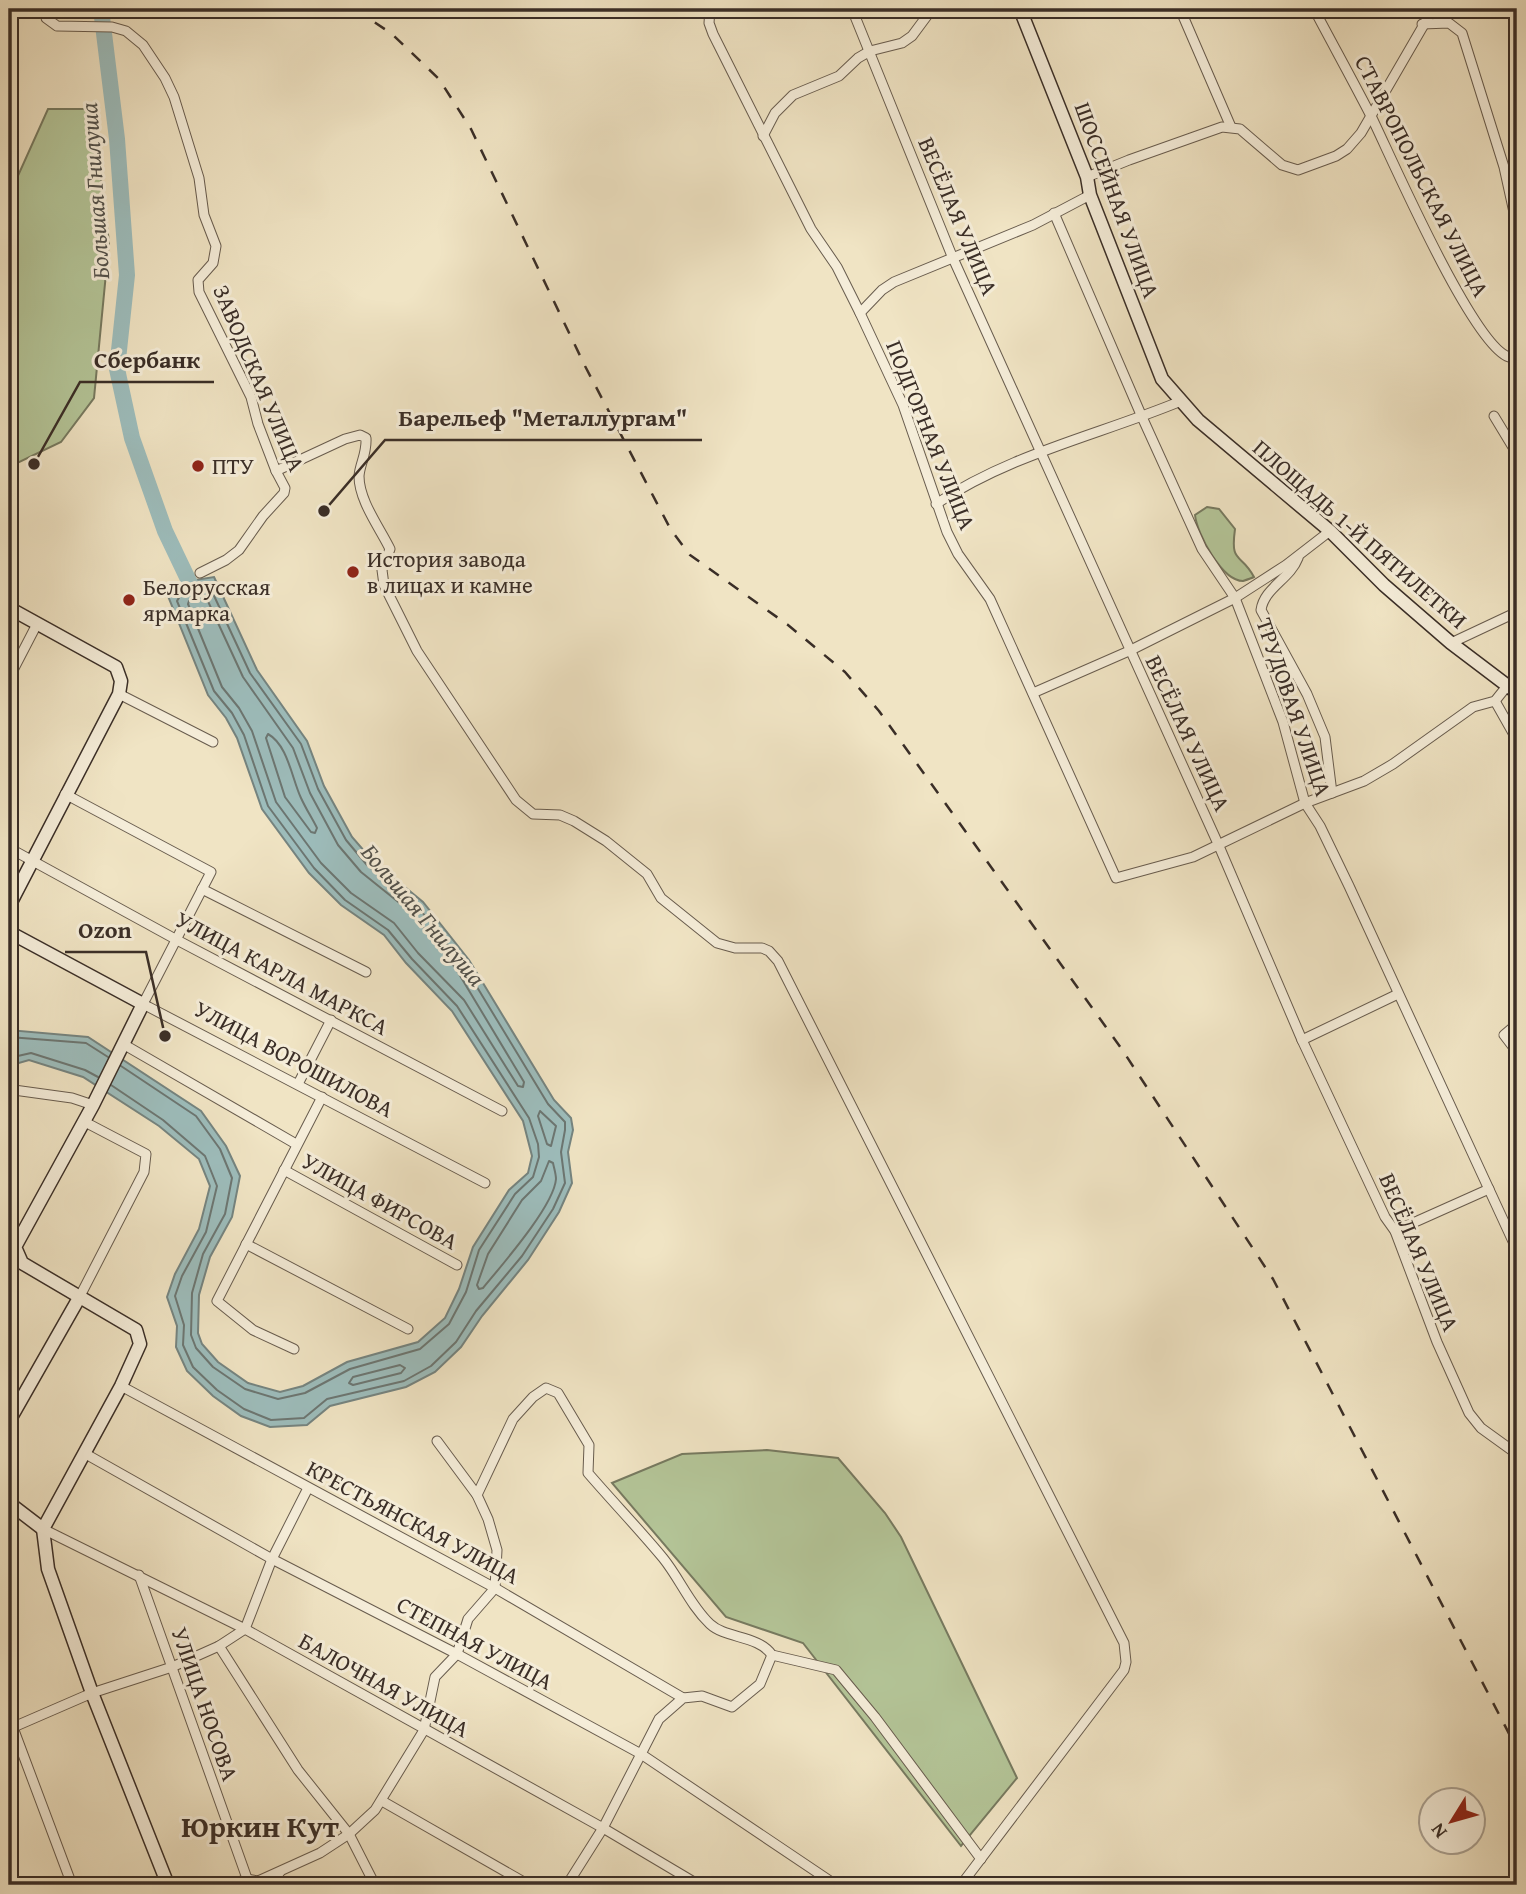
<svg xmlns="http://www.w3.org/2000/svg" width="1526" height="1894" viewBox="0 0 1526 1894" font-family="'Gentium Book Plus',serif">
<style>
.green{fill:#b4c598;stroke:#777a60;stroke-width:2}
.water{fill:#9dbdbc;stroke:#758480;stroke-width:2}
.lines{fill:none;stroke-linecap:round;stroke-linejoin:round}
.shore{stroke:#6c7672;stroke-width:2}
.river{stroke:#9dbdbc;stroke-width:16}
.minor-casing{stroke:#685c4e;stroke-width:11}
.secondary-casing{stroke:#3a2e27;stroke-width:15}
.minor{stroke:#f5edd9;stroke-width:9}
.secondary{stroke:#f5edd9;stroke-width:12}
.rail{stroke:#3a2e27;stroke-width:2.5;stroke-dasharray:12 12;stroke-linecap:butt}
.poi-dot{fill:#8f2418;stroke:#f5edd9;stroke-width:2.5}
.labels{text-anchor:middle;stroke-width:6;stroke-linejoin:round;paint-order:stroke}
.street-label{font-size:23px;fill:#3a2e27;stroke:#f5edd9}
.poi-label{font-size:23px;fill:#3a2e27;stroke:#f5edd9;text-anchor:start}
.water-label{font-size:24px;font-style:italic;fill:#53524c;stroke:#f5edd9}
.district-label{font-size:30px;font-weight:bold;fill:#3a2e27;stroke:#f5edd9}
.leader{fill:none;stroke:#3a2e27;stroke-width:2.5}
.callout-dot{fill:#3a2e27;stroke:#f5edd9;stroke-width:2.5}
.callout-label{font-size:24px;text-anchor:middle;font-weight:bold;fill:#3a2e27;stroke:#f5edd9;stroke-width:6;stroke-linejoin:round;paint-order:stroke}
</style>
<rect width="100%" height="100%" fill="#f0e4c4"/>
<filter id="stains"><feTurbulence type="fractalNoise" baseFrequency=".00286" numOctaves="4"/><feColorMatrix values="0 0 0 0 .2 0 0 0 0 .09 0 0 0 0 .02 0 0 0 .5 -.17"/></filter>
<radialGradient id="worn" r=".72"><stop offset=".6" stop-color="#630" stop-opacity="0"/><stop offset="1" stop-color="#630" stop-opacity=".3"/></radialGradient>
<g class="green">
<polygon points="48,109 92,109 109,242 94,398 61,442 9,467 9,181 17,178"/>
<path d="M1207,507L1219,509L1235,529C1230,565 1241,552 1254,577C1252,578 1246,580 1243,581C1222,581 1197,534 1195,515Z"/>
<polygon points="767,1450 838,1458 885,1513 901,1537 1017,1778 961,1846 803,1643 726,1617 612,1483 682,1454"/>
</g>
<polygon class="water" points="214,577 257,670 307,741 324,786 352,837 372,860 423,902 469,960 554,1100 571,1118 573,1130 568,1152 572,1183 559,1212 528,1260 482,1316 461,1347 435,1372 406,1387 330,1406 307,1425 270,1427 241,1416 213,1396 187,1371 176,1347 177,1326 167,1297 175,1274 199,1229 210,1186 199,1159 159,1126 83,1077 29,1060 12,1065 9,1064 9,1030 88,1037 201,1111 226,1146 240,1176 232,1217 210,1257 199,1295 198,1333 202,1344 218,1362 248,1383 280,1392 303,1386 347,1362 418,1342 445,1318 459,1289 473,1247 509,1190 528,1173 532,1156 523,1121 452,1011 406,963 384,935 341,905 309,873 262,809 237,738 226,718 208,695 168,596 189,581"/>
<g class="lines">
<g class="shore">
<polygon points="203,595 206,597 243,677 293,748 310,793 338,845 361,872 412,913 456,969 524,1082 523,1087 518,1086 464,1000 418,953 394,923 351,893 321,863 276,802 252,731 239,708 222,687 188,604 189,601 195,596"/>
<path d="M268,734C288,745 292,779 301,798C306,809 312,818 317,828L315,833L311,832L285,797L266,738Z"/>
<polyline points="9,1037 86,1043 108,1057"/>
<polyline points="9,1058 31,1053 85,1070 98,1077"/>
<path d="M111,1085L163,1120L205,1156L217,1186L206,1232L182,1276L175,1296L184,1325L183,1345L193,1367L217,1390L244,1409L271,1420L304,1418L327,1399L404,1381L431,1366L456,1342L476,1311L522,1256L553,1209L565,1183L561,1152L565,1130V1122L548,1104L463,964L418,907L367,865L346,840L318,789L301,744L250,673L209,585C196,587 183,589 177,601L214,691L232,713L244,735L268,806L314,868L345,900L388,930L412,959L457,1006L529,1118L538,1144L539,1157L533,1177L515,1194L479,1250L466,1292L449,1324L420,1349L350,1369L305,1393L278,1399L245,1389L213,1367L196,1348L191,1335L192,1293L203,1254L225,1214L232,1178L220,1149L196,1116L121,1066"/>
<polygon points="540,1111 556,1126 551,1146 547,1144 538,1116"/>
<path d="M549,1161L553,1163C554,1168 556,1174 556,1179C554,1206 501,1266 483,1288L479,1289L477,1285L488,1254L522,1200L541,1181Z"/>
<polygon points="400,1365 405,1368 401,1373 353,1385 349,1383 353,1377"/>
</g>
<polyline class="river" points="101,9 117,139 127,275 117,369 132,438 165,531 197,598"/>
<defs>
<g id="minor">
<polyline points="46,9 46,18 57,26 112,27 126,31 143,45 165,78 174,97 199,178 204,215 216,246 213,263 198,280 199,292 251,397 258,424 276,471 285,488 284,493 263,516 239,550 226,560 200,573"/>
<polyline points="710,9 709,23 713,34 811,229 837,267 860,313 903,405 947,532 958,554 990,599 1116,878 1193,857 1305,803 1364,781 1393,764 1473,707 1495,701 1507,686"/>
<polyline points="852,9 952,256 1219,846 1302,1040 1385,1217 1395,1231 1437,1342 1469,1413 1481,1428 1517,1454"/>
<polyline points="1180,9 1231,127"/>
<path d="M1314,9C1333,45 1353,81 1372,118C1392,159 1473,346 1509,357L1517,355"/>
<polyline points="1513,9 1517,22"/>
<polyline points="1422,24 1449,23 1462,33 1504,167 1517,226"/>
<polyline points="763,136 775,113 793,95 839,76 858,58 870,51 902,43 912,36 932,9"/>
<polyline points="1087,177 1129,160 1222,127 1240,129 1282,165 1298,170 1336,156 1347,149 1361,133 1433,9"/>
<polyline points="1054,213 1142,417 1202,549 1235,598 1283,722 1305,803 1320,826 1349,886 1517,1250"/>
<polyline points="860,313 882,290 894,282 1033,225 1090,195"/>
<polyline points="1494,416 1517,454"/>
<path d="M276,471L345,439L360,435L366,438C367,454 360,463 359,476C359,501 380,528 390,549L382,570L384,585L417,651L516,800L533,814L560,815L574,821L606,841L647,874L661,898L717,943L735,948H762L769,951L778,961L1124,1643L1126,1662L1124,1670L961,1885"/>
<path d="M936,504C1010,454 1099,435 1181,401"/>
<path d="M1298,558C1290,579 1264,588 1261,610L1307,694L1325,737L1332,793"/>
<polyline points="1451,643 1517,612"/>
<polyline points="9,678 37,624"/>
<polyline points="1033,693 1129,651 1235,598 1286,565 1330,531"/>
<polyline points="119,694 213,742"/>
<polyline points="1495,701 1517,740"/>
<polyline points="65,794 211,872 143,1004 485,1183"/>
<polyline points="9,848 177,940 502,1111"/>
<polyline points="202,889 366,972"/>
<polyline points="1517,1024 1504,1035 1517,1052"/>
<polyline points="1302,1040 1398,994"/>
<polyline points="123,1044 296,1144"/>
<polyline points="298,1084 331,1020"/>
<polyline points="9,1099 14,1090 72,1098 93,1105"/>
<polyline points="284,1170 457,1265"/>
<polyline points="1395,1231 1489,1189"/>
<polyline points="246,1244 408,1329"/>
<polyline points="79,1298 144,1172 146,1154 83,1121"/>
<polyline points="294,1349 253,1330 217,1301 322,1097"/>
<polyline points="121,1386 495,1588 683,1698"/>
<polyline points="84,1453 272,1559 457,1654 641,1754 836,1885"/>
<path d="M477,1495L513,1419L533,1397L546,1388L558,1393L589,1445L588,1473C613,1502 639,1529 663,1558C680,1579 690,1605 710,1624C726,1639 758,1635 772,1655L836,1670L875,1717L981,1859"/>
<polyline points="43,1529 245,1629 603,1828 699,1885"/>
<polyline points="139,1575 249,1884"/>
<polyline points="219,1646 298,1770 349,1834 375,1885"/>
<polyline points="9,1717 72,1885"/>
<polyline points="9,1729 92,1693 172,1667 219,1646 245,1629 272,1559 308,1488"/>
<polyline points="382,1801 529,1885"/>
<polyline points="232,1885 246,1879 258,1881 320,1853 349,1834 375,1810 424,1730 435,1677 457,1654 468,1619 495,1588 497,1550 488,1519 477,1495 437,1441"/>
<polyline points="270,1885 280,1872"/>
<polyline points="567,1885 603,1828 659,1719 683,1698 702,1696 732,1707 760,1684 772,1655"/>
</g>
<g id="secondary">
<polyline points="1020,9 1087,177 1090,195 1162,379 1198,420 1330,531 1384,585 1451,643 1517,693"/>
<polyline points="9,608 116,667 121,681 119,694 9,906"/>
<polyline points="9,932 143,1004 93,1105 15,1247 22,1263 136,1330 140,1344 121,1386 43,1529"/>
<polyline points="9,1421 79,1298"/>
<polyline points="9,1503 43,1529"/>
<polyline points="43,1529 48,1569 92,1693 168,1885"/>
</g>
</defs>
<use href="#minor" class="minor-casing"/>
<use href="#secondary" class="secondary-casing"/>
<use href="#minor" class="minor"/>
<use href="#secondary" class="secondary"/>
<polyline class="rail" points="355,9 392,34 439,79 471,129 585,366 671,530 690,555 788,625 845,672 879,711 1121,1048 1273,1279 1517,1749"/>
</g>
<g class="poi-dot">
<circle cx="198" cy="466" r="7"/>
<circle cx="353" cy="572" r="7"/>
<circle cx="129" cy="600" r="7"/>
</g>
<g class="labels">
<g class="street-label">
<text transform="translate(1422 176) rotate(63)" y="8">СТАВРОПОЛЬСКАЯ УЛИЦА</text>
<text transform="translate(1117 200) rotate(70)" y="8">ШОССЕЙНАЯ УЛИЦА</text>
<text transform="translate(958 216) rotate(67)" y="8">ВЕСЁЛАЯ УЛИЦА</text>
<text transform="translate(259 378) rotate(67)" y="8">ЗАВОДСКАЯ УЛИЦА</text>
<text transform="translate(931 435) rotate(68)" y="8">ПОДГОРНАЯ УЛИЦА</text>
<text transform="translate(1360 534) rotate(41)" y="8">ПЛОЩАДЬ 1-Й ПЯТИЛЕТКИ</text>
<text transform="translate(1294 707) rotate(71)" y="8">ТРУДОВАЯ УЛИЦА</text>
<text transform="translate(1188 733) rotate(65)" y="8">ВЕСЁЛАЯ УЛИЦА</text>
<text transform="translate(282 973) rotate(28)" y="8">УЛИЦА КАРЛА МАРКСА</text>
<text transform="translate(294 1059) rotate(28)" y="8">УЛИЦА ВОРОШИЛОВА</text>
<text transform="translate(380 1201) rotate(29)" y="8">УЛИЦА ФИРСОВА</text>
<text transform="translate(1419 1252) rotate(67)" y="8">ВЕСЁЛАЯ УЛИЦА</text>
<text transform="translate(413 1522) rotate(28)" y="8">КРЕСТЬЯНСКАЯ УЛИЦА</text>
<text transform="translate(475 1643) rotate(28)" y="8">СТЕПНАЯ УЛИЦА</text>
<text transform="translate(384 1685) rotate(29)" y="8">БАЛОЧНАЯ УЛИЦА</text>
<text transform="translate(205 1704) rotate(71)" y="8">УЛИЦА НОСОВА</text>
</g>
<g class="poi-label">
<text x="212" y="474">ПТУ</text>
<text x="367" y="567">История завода<tspan x="367" dy="26">в лицах и камне</tspan></text>
<text x="143" y="595">Белорусская<tspan x="143" dy="26">ярмарка</tspan></text>
</g>
<g class="water-label">
<text transform="translate(95 191) rotate(-94)" y="8">Большая Гнилуша</text>
<text transform="translate(423 915) rotate(50)" y="8">Большая Гнилуша</text>
</g>
<g class="district-label">
<text x="260" y="1837">Юркин Кут</text>
</g>
</g>
<path class="leader" d="M34 464L80 382H214M324 511L385 440H702M165 1036L146 952H65"/>
<g class="callout-dot">
<circle cx="34" cy="464" r="7"/>
<circle cx="324" cy="511" r="7"/>
<circle cx="165" cy="1036" r="7"/>
</g>
<g class="callout-label">
<text x="147" y="368">Сбербанк</text>
<text x="543" y="426">Барельеф "Металлургам"</text>
<text x="105" y="938">Ozon</text>
</g>
<rect width="1526" height="1894" fill="none" stroke="#f0e4c4" stroke-width="35"/>
<rect x="10" y="10" width="1505" height="1873" fill="none" stroke="#3a2e27" stroke-width="3.5"/>
<rect x="18" y="18" width="1491" height="1859" fill="none" stroke="#3a2e27" stroke-width="2"/>
<g transform="translate(1452 1821) rotate(233)"><circle r="33" fill="#f5edd9" stroke="#aaa192" stroke-width="2"/>
<path d="M0-5L12 26L0 18L-12 26Z" fill="#8f2418"/>
<text y="-10" font-size="19" font-weight="bold" text-anchor="middle" fill="#3a2e27">N</text>
</g>
<rect width="100%" height="100%" filter="url(#stains)"/>
<rect width="100%" height="100%" fill="url(#worn)"/>
</svg>
